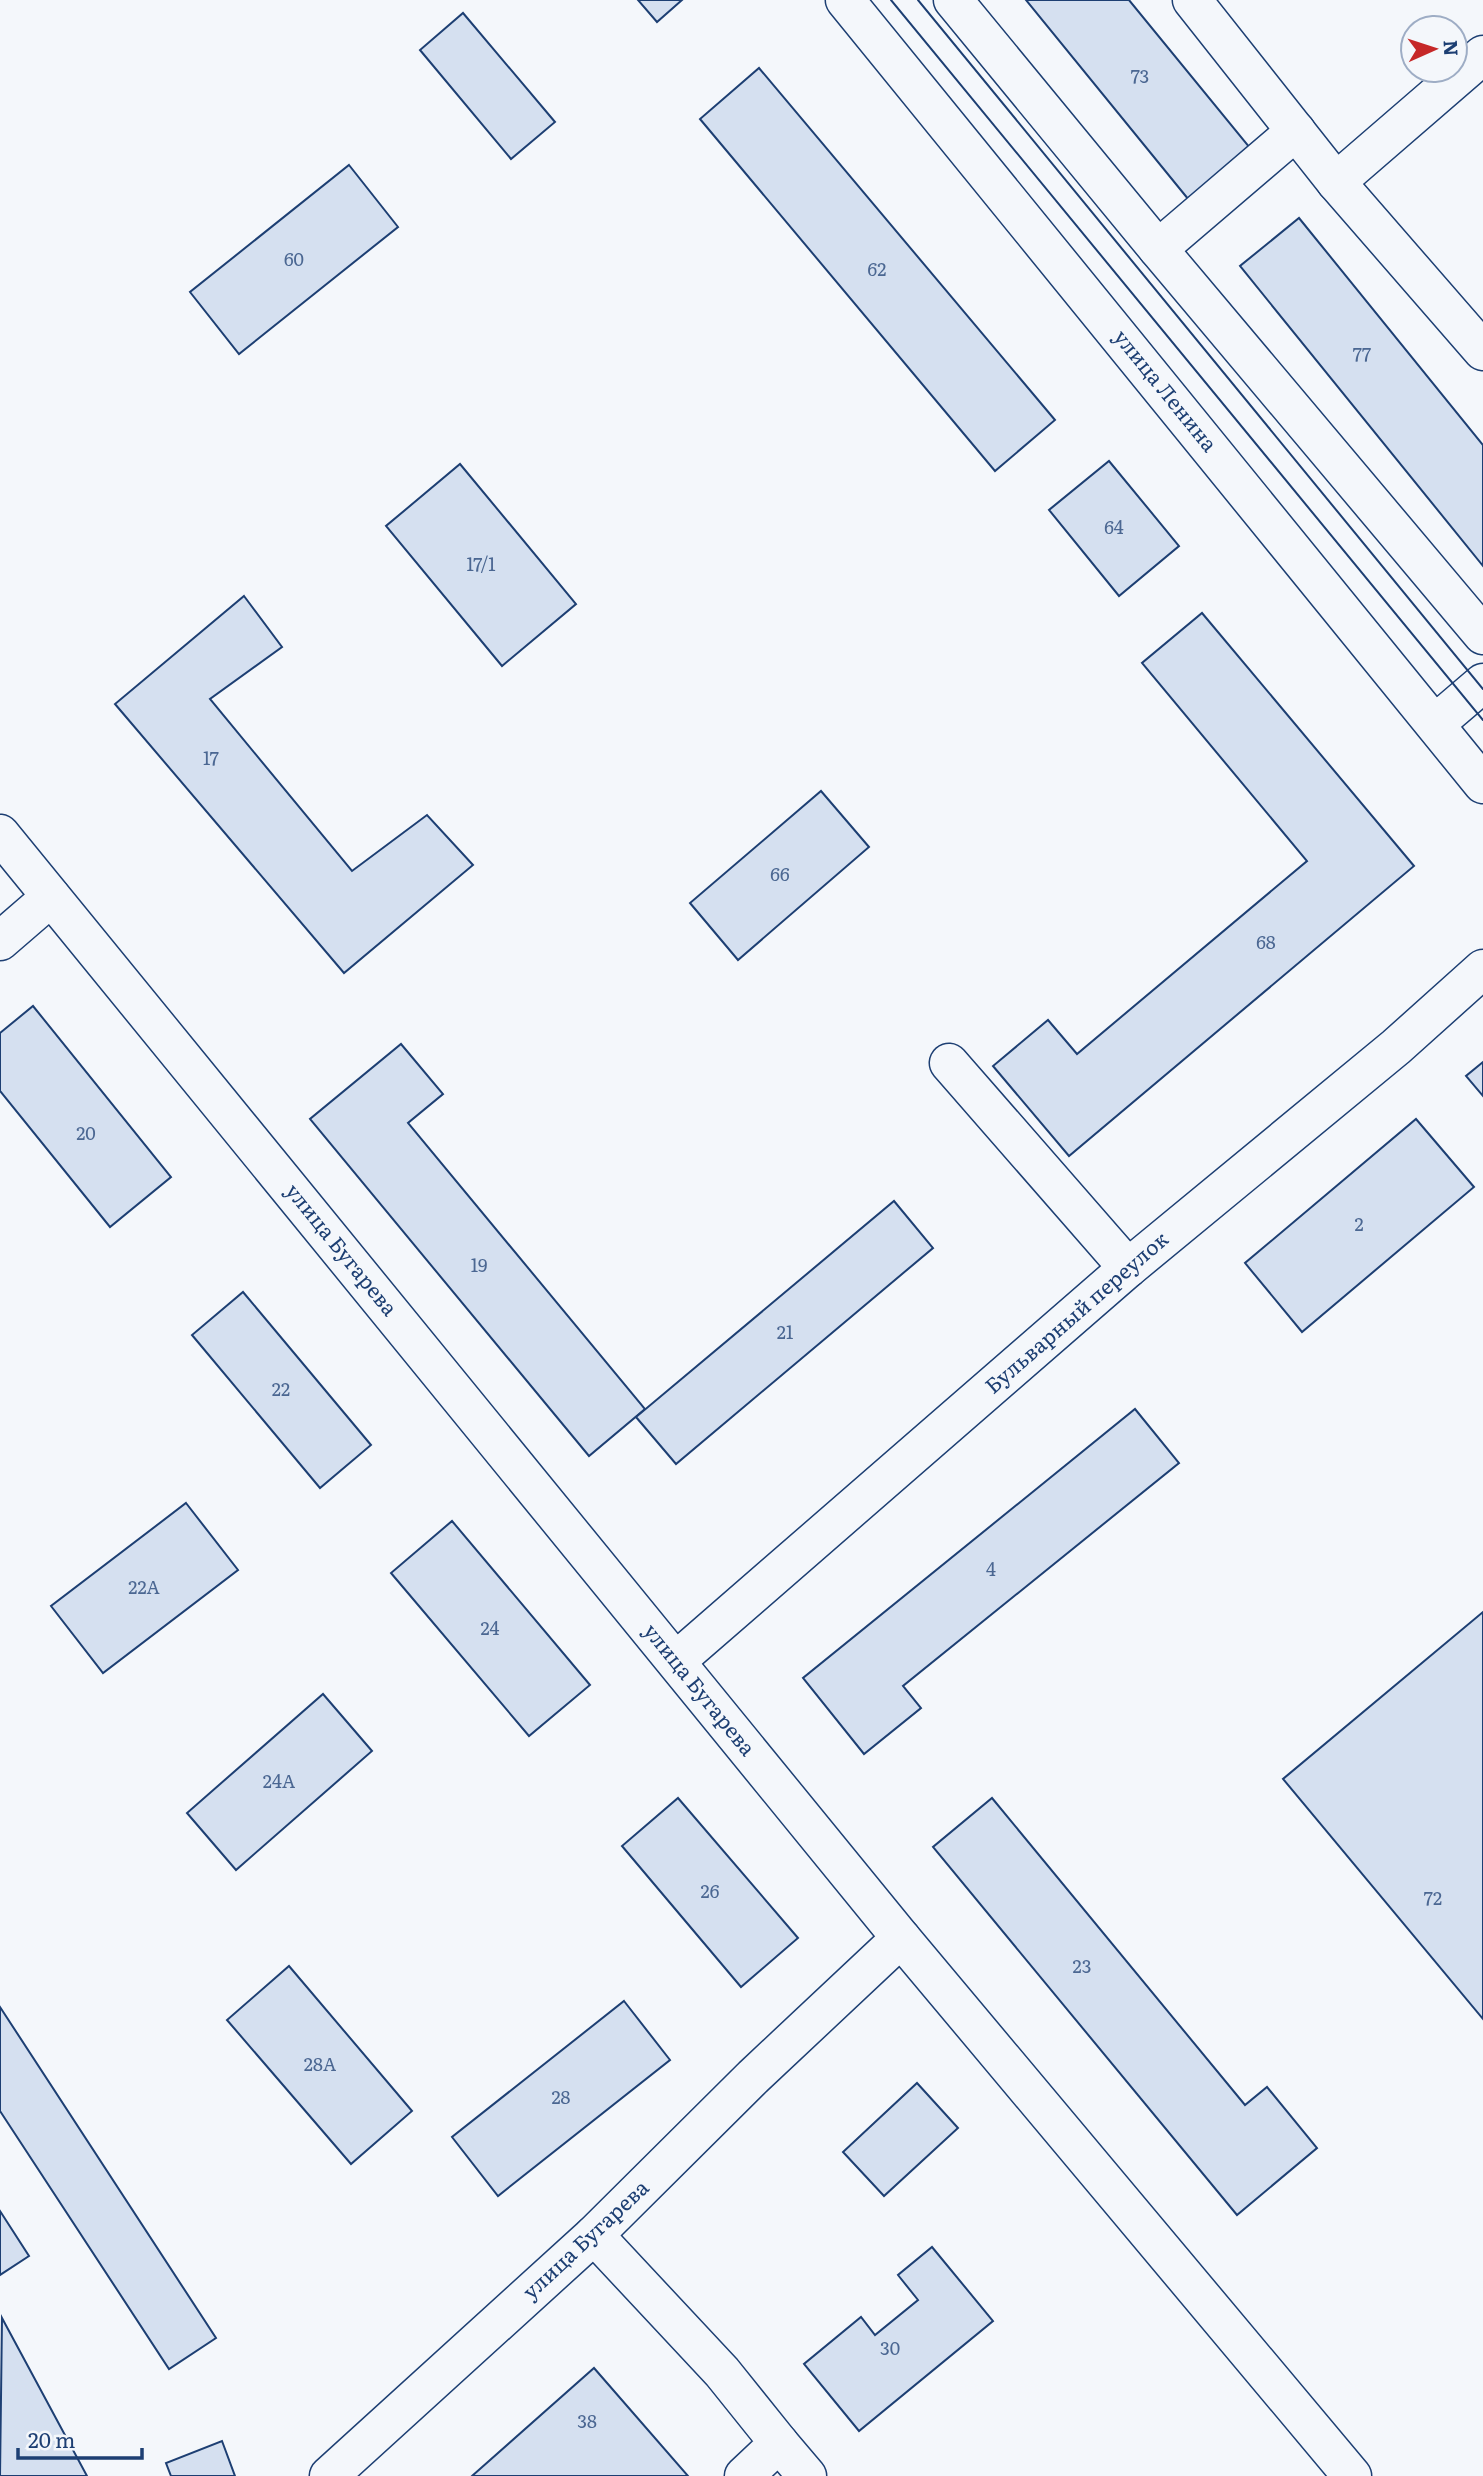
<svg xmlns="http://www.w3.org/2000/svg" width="1483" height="2476" viewBox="0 0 1483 2476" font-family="Literata,serif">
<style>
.building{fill:#d5e0f0;stroke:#1d3f73;stroke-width:2}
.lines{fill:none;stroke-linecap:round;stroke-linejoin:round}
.minor-casing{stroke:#1d3f73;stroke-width:41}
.major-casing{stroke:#1d3f73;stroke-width:41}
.minor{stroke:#f4f7fb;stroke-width:38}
.major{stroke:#f4f7fb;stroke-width:38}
.tram{stroke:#1d3f73;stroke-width:2}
.labels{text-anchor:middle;stroke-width:5;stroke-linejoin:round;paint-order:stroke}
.number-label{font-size:18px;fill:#4b6792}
.street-label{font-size:21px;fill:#1d3f73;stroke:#f4f7fb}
</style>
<rect width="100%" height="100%" fill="#f4f7fb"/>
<g class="building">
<polygon points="638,0 682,0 657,22"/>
<polygon points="1026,0 1129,0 1255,154 1193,205"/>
<polygon points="463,13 555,122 511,159 420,50"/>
<polygon points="759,68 1055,420 995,471 700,119"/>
<polygon points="349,165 398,227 239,354 190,292"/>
<polygon points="1299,218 1483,445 1483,566 1240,266"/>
<polygon points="1109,461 1179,546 1119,596 1049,510"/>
<polygon points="460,464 576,604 502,666 386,526"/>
<polygon points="244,596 282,647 210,699 352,871 427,815 473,865 344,973 115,704"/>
<polygon points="1202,613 1414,866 1069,1156 993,1066 1048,1020 1077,1054 1307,861 1142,663"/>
<polygon points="821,791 869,847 738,960 690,903"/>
<polygon points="33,1006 171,1177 110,1227 0,1091 0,1033"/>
<polygon points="401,1044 443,1094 408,1123 645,1409 589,1456 310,1119"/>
<polygon points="1483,1062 1483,1096 1466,1076"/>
<polygon points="1416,1119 1474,1187 1302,1332 1245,1263"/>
<polygon points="894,1201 933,1248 676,1464 636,1417"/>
<polygon points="243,1292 371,1445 320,1488 192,1335"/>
<polygon points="1135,1409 1179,1463 903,1686 921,1708 864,1754 803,1678"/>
<polygon points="186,1503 238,1570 103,1673 51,1606"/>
<polygon points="452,1521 590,1685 529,1736 391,1573"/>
<polygon points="1483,1612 1483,2019 1283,1779"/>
<polygon points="323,1694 372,1751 236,1870 187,1813"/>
<polygon points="678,1798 798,1938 741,1987 622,1846"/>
<polygon points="992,1798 1245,2105 1267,2087 1317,2148 1237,2215 933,1847"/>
<polygon points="289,1966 412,2111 351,2164 227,2020"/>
<polygon points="624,2001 670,2060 498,2196 452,2137"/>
<polygon points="0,2007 216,2338 169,2369 0,2111"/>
<polygon points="917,2083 958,2128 884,2196 843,2152"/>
<polygon points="0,2211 29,2256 0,2275"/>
<polygon points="932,2247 993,2321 859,2431 804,2364 861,2317 875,2335 918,2300 898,2275"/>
<polygon points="2,2318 87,2476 0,2476"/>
<polygon points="594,2368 688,2476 472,2476"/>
<polygon points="222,2441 235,2476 171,2476 166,2463"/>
</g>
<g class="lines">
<defs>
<g id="minor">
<polyline points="1192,0 1336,182 1483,351"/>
<polyline points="1336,182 1483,55"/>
<polyline points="1158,249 1296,131"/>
<polyline points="1435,724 1483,683"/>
<polyline points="0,834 901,1938 753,2077 594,2235 329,2476"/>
<polyline points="0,941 51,897"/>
<polyline points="949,1063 1128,1268"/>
<polyline points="676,1661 1128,1268 1396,1047 1483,969"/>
<polyline points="901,1938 1352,2476"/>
<polyline points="594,2235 722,2372 779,2443 744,2476"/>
<polyline points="779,2443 807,2476"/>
</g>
<g id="major">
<polyline points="845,0 1483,784"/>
<polyline points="953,0 1158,249 1483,635"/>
</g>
</defs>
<use href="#minor" class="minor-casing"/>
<use href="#major" class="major-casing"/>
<use href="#minor" class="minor"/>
<use href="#major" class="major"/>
<g class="tram">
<polyline points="891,0 1483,720"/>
<polyline points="918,0 1483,689"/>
</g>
</g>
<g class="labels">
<g class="number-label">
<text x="1140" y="83">73</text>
<text x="294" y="266">60</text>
<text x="877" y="276">62</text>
<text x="1362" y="361">77</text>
<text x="1114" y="534">64</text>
<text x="481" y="571">17/1</text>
<text x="211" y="765">17</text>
<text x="780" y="881">66</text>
<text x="1266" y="949">68</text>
<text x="86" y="1140">20</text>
<text x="1359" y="1231">2</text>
<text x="479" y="1272">19</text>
<text x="785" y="1339">21</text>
<text x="281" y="1396">22</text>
<text x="991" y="1576">4</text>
<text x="144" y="1594">22А</text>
<text x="490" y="1635">24</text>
<text x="279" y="1788">24А</text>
<text x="710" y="1898">26</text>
<text x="1433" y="1905">72</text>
<text x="1082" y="1973">23</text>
<text x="320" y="2071">28А</text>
<text x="561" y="2104">28</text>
<text x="890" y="2355">30</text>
<text x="587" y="2428">38</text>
</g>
<g class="street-label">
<text transform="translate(1165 391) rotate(51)" y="7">улица Ленина</text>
<text transform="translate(341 1250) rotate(51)" y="7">улица Бугарева</text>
<text transform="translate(1077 1313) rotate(-41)" y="7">Бульварный переулок</text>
<text transform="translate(699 1690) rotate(51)" y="7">улица Бугарева</text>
<text transform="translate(586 2240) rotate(-43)" y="7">улица Бугарева</text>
</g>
</g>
<g transform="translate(1434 49) rotate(87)"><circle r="33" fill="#f4f7fb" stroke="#9eadc5" stroke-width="2"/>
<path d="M0-5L12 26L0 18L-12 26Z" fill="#c62828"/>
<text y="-10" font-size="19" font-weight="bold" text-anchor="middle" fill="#1d3f73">N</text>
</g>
<path d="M18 2448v10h124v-10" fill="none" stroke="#1d3f73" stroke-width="3.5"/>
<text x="28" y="2448" font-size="21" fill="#1d3f73" stroke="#f4f7fb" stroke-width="5" paint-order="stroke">20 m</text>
</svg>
